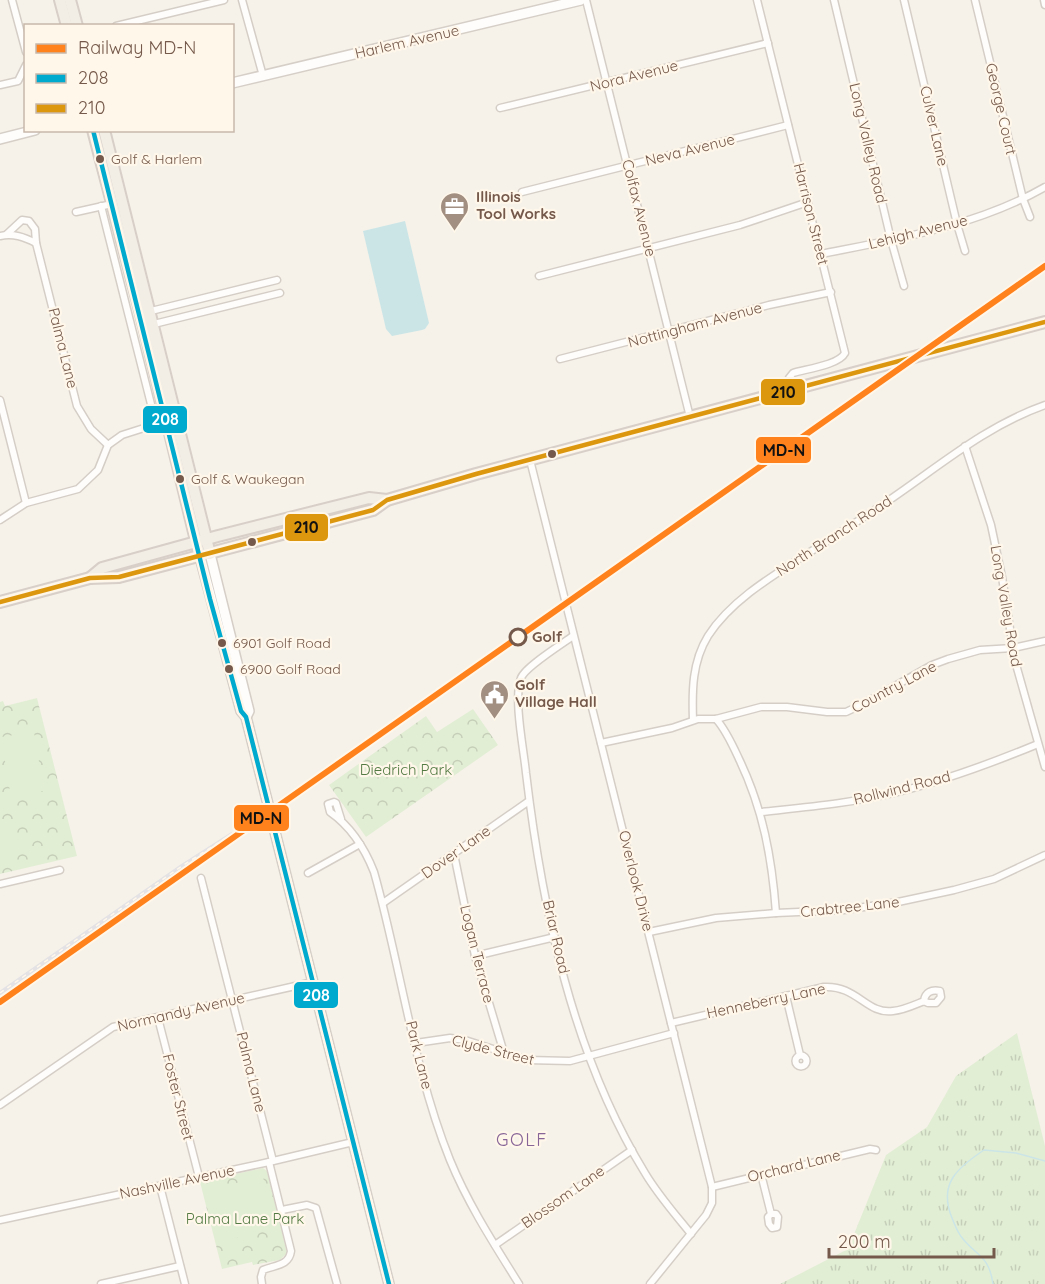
<svg xmlns="http://www.w3.org/2000/svg" width="1045" height="1284" viewBox="0 0 1045 1284" font-family="Quicksand,sans-serif">
<style>
.grass{fill:url(#grass-tufts)}
.park{fill:url(#park-crowns)}
.pitch{fill:#e2eed4}
.water{fill:#cbe5e7}
.lines{fill:none;stroke-linecap:round;stroke-linejoin:round}
.stream{stroke:#cbe5e7;stroke-width:1.5}
.street-casing{stroke:#d5cec7;stroke-width:9}
.secondary-casing{stroke:#d6cfc8;stroke-width:12}
.primary-casing{stroke:#d8cfc9;stroke-width:14}
.street{stroke:#fefdfc;stroke-width:6}
.secondary{stroke:#fefdfc;stroke-width:9}
.primary{stroke:#f2ede5;stroke-width:10}
.rail-casing{stroke:#e4e2e4;stroke-width:4}
.rail{stroke:#fff7ea;stroke-width:1.5;stroke-dasharray:4.5;stroke-linecap:butt}
.bus-1-casing{stroke:#fff7ea;stroke-width:9}
.bus-2-casing{stroke:#fff7ea;stroke-width:9}
.bus-1{stroke:#00a9ce;stroke-width:4.5}
.bus-2{stroke:#dd970f;stroke-width:4.5}
.rail-1-casing{stroke:#fff7ea;stroke-width:10}
.rail-1{stroke:#ff821d;stroke-width:6}
.bus-dot{fill:#75594a;stroke:#fff7ea;stroke-width:2}
.stop-dot{fill:#fff7ea;stroke:#75594a;stroke-width:3}
.labels{text-anchor:middle;stroke-width:4.5;stroke-linejoin:round;paint-order:stroke}
.bus-label{font-size:14px;fill:#75594a;stroke:#fff7ea;text-anchor:start}
.street-label{font-size:15px;fill:#75594a;stroke:#fff7ea}
.poi-label{font-size:15px;font-weight:bold;fill:#75594a;stroke:#fff7ea;text-anchor:start}
.stop-label{font-size:15px;font-weight:bold;fill:#75594a;stroke:#fff7ea;text-anchor:start}
.park-label{font-size:15px;fill:#527a42;stroke:#fff7ea}
.quarter-label{font-size:18px;letter-spacing:1.5px;fill:#876598;stroke:#fff7ea}
.line-badge{stroke:#fff7ea;stroke-width:2}
.badge-label{font-size:16px;text-anchor:middle;font-weight:bold;fill:#fff}
.pale-badge-label{font-size:16px;text-anchor:middle;font-weight:bold;fill:#111}
</style>
<defs>
<pattern id="grass-tufts" width="24" height="20" patternUnits="userSpaceOnUse" patternTransform="scale(1.5)"><rect width="24" height="20" fill="#e2eed4"/><path d="M3 7l-1-3M5 7V3M7 7l1-3M15 17l-1-3M17 17v-4M19 17l1-3" fill="none" stroke="#c5ceb8"/></pattern>
<pattern id="park-crowns" width="20" height="18" patternUnits="userSpaceOnUse" patternTransform="scale(1.5)"><rect width="20" height="18" fill="#e2eed4"/><path d="M2 6a3 3 0 1 1 6 0M12 15a3 3 0 1 1 6 0" fill="none" stroke="#c5ceb8"/></pattern>
</defs>
<rect width="100%" height="100%" fill="#f6f2ea"/>
<polygon class="grass" points="1017,1033 1045,1146 1045,1284 780,1284 848,1249 886,1155 927,1127 956,1076"/>
<g class="park">
<polygon points="37,698 77,856 0,874 0,702 3,701 5,706"/>
<polygon points="473,709 498,745 366,837 329,785 426,716 437,732"/>
<polygon points="263,1168 267,1171 287,1253 280,1260 253,1265 252,1262 222,1269 200,1182"/>
</g>
<g class="pitch">
<polygon points="34,732 44,791 11,797 1,737"/>
<polygon points="15,823 20,850 1,853 0,826"/>
<polygon points="263,1177 272,1215 260,1232 224,1241 211,1193 214,1188"/>
</g>
<polygon class="water" points="405,221 429,323 425,329 422,330 392,336 386,329 363,231"/>
<g class="lines">
<path class="stream" d="M993,1284C989,1256 978,1257 963,1239C957,1232 955,1225 952,1218C938,1184 957,1168 984,1150L1016,1153L1045,1161"/>
<defs>
<g id="street">
<polyline points="12,0 26,52"/>
<polyline points="242,0 263,76"/>
<polyline points="586,0 690,417"/>
<path d="M757,0L845,353C839,365 806,369 793,373L789,378L787,391"/>
<polyline points="834,0 891,240 904,286"/>
<polyline points="904,0 957,224 965,251"/>
<polyline points="975,0 1023,199 1030,217"/>
<polyline points="1044,0 1045,5"/>
<polyline points="116,26 224,0"/>
<polyline points="0,85 18,81 26,65"/>
<polyline points="500,108 768,43"/>
<polyline points="522,192 788,125"/>
<polyline points="101,206 156,424"/>
<polyline points="76,212 112,204"/>
<polyline points="7,234 22,220 29,221 35,229 36,243 77,406 91,429 108,445"/>
<path d="M0,236C13,233 24,237 36,243"/>
<path d="M821,254C897,239 977,226 1045,187"/>
<polyline points="539,276 740,225 808,202"/>
<polyline points="147,312 277,280"/>
<polyline points="150,325 280,293"/>
<polyline points="560,359 769,305 831,292"/>
<polyline points="0,400 26,503"/>
<polyline points="965,446 991,525 1002,577 1015,661 1045,767"/>
<polyline points="530,460 712,1187 712,1203 706,1215 650,1284"/>
<polyline points="0,520 26,503 78,489 98,470 108,445 122,435 169,420"/>
<path d="M573,636C562,644 525,667 521,678C513,698 524,751 526,773C542,908 573,1056 645,1173C658,1195 675,1214 691,1234"/>
<path d="M716,719C726,730 733,746 739,759C763,809 772,858 776,913"/>
<path d="M693,720C692,691 692,662 708,636C731,600 774,575 810,552C834,537 858,521 882,505C936,469 983,427 1045,405"/>
<polyline points="601,743 672,728 698,719 716,719 761,707 787,707 827,712 846,712 865,703 932,665 948,659 980,650 1013,648 1045,641"/>
<path d="M761,812C807,807 853,803 898,792C946,780 992,763 1038,744"/>
<path d="M341,819L336,803L334,802L328,804L330,812C350,826 365,849 374,872C401,967 413,1068 450,1160C468,1204 494,1244 519,1284"/>
<polyline points="454,854 475,956 504,1053"/>
<polyline points="308,873 360,844"/>
<polyline points="201,878 273,1161"/>
<polyline points="0,884 60,870"/>
<polyline points="383,903 529,801"/>
<polyline points="649,932 716,918 776,913 844,910 898,902 954,890 994,879 1045,855"/>
<polyline points="475,956 555,937"/>
<polyline points="786,996 800,1055"/>
<polyline points="158,1018 199,1177"/>
<path d="M671,1023L824,987C857,985 867,1015 893,1011C904,1010 914,1005 924,1001L928,1003H936L941,997L940,991C932,989 925,992 924,1001"/>
<polyline points="416,1043 450,1038 465,1040 527,1060 570,1061 674,1033"/>
<circle cx="801" cy="1061" r="5.5"/>
<polyline points="0,1105 113,1027 313,982"/>
<polyline points="761,1174 771,1214 768,1217 769,1224 772,1228 777,1227 778,1217 776,1214 771,1214"/>
<polyline points="160,1186 185,1284"/>
<polyline points="712,1187 870,1149 876,1150"/>
<polyline points="282,1210 307,1205 316,1208 337,1284"/>
<polyline points="0,1220 269,1162 353,1142"/>
<polyline points="495,1245 632,1150"/>
<polyline points="101,1284 180,1266"/>
<path d="M262,1284L261,1277L263,1270C275,1265 289,1266 291,1251L269,1162"/>
</g>
<g id="secondary">
<polyline points="232,83 581,0"/>
<polyline points="0,139 35,130"/>
<polyline points="210,554 244,691 249,711 246,717"/>
<polyline points="200,557 241,711 246,717 389,1284"/>
</g>
<g id="primary">
<polyline points="60,0 67,26"/>
<polyline points="70,0 77,26"/>
<polyline points="93,130 141,314 200,557"/>
<polyline points="104,130 210,554"/>
<polyline points="90,578 102,568 218,536 369,498 387,500"/>
<polyline points="0,602 90,578 119,577 138,572 373,510 387,500 476,474 1045,322"/>
</g>
</defs>
<use href="#street" class="street-casing"/>
<use href="#secondary" class="secondary-casing"/>
<use href="#primary" class="primary-casing"/>
<use href="#street" class="street"/>
<use href="#secondary" class="secondary"/>
<use href="#primary" class="primary"/>
<defs>
<polyline id="rail" points="0,993 182,866 232,834"/>
</defs>
<use href="#rail" class="rail-casing"/>
<use href="#rail" class="rail"/>
<defs>
<polyline id="bus-1" points="93,130 210,599 241,711 246,717 389,1284"/>
<polyline id="bus-2" points="0,602 90,578 119,577 373,510 387,500 476,474 1045,322"/>
</defs>
<use href="#bus-1" class="bus-1-casing"/>
<use href="#bus-2" class="bus-2-casing"/>
<use href="#bus-1" class="bus-1"/>
<use href="#bus-2" class="bus-2"/>
<defs>
<polyline id="rail-1" points="0,1002 1045,266"/>
</defs>
<use href="#rail-1" class="rail-1-casing"/>
<use href="#rail-1" class="rail-1"/>
</g>
<defs>
<symbol id="office-pin" viewBox="-11 -11 22 30"><path d="M0 17L-7.5 6A9.5 9.5 0 1 1 7.5 6Z" fill="#a28f82" stroke="#fff7ea"/><path d="M-6-3h4V-5.5h4V-3h4V5H-6ZM-1-4.5V-3h2v-1.5ZM-6 0V1H6V0Z" fill="#fff"/></symbol>
<symbol id="civic-pin" viewBox="-11 -11 22 30"><path d="M0 17L-7.5 6A9.5 9.5 0 1 1 7.5 6Z" fill="#a28f82" stroke="#fff7ea"/><path d="M-.6-6.5H3V-4.5H.6V-3L4-1V1h2V6H-6V1h2V-1L-.6-3ZM-1.2 2.5V6h2.4V2.5Z" fill="#fff"/></symbol>
</defs>
<g fill-rule="evenodd">
<use href="#office-pin" x="438" y="190" width="33" height="45"/>
<use href="#civic-pin" x="478" y="678" width="33" height="45"/>
</g>
<g class="bus-dot">
<circle cx="100" cy="159" r="5"/>
<circle cx="552" cy="454" r="5"/>
<circle cx="180" cy="479" r="5"/>
<circle cx="252" cy="542" r="5"/>
<circle cx="222" cy="643" r="5"/>
<circle cx="229" cy="669" r="5"/>
</g>
<circle class="stop-dot" cx="518" cy="637" r="8"/>
<g class="labels">
<g class="bus-label">
<text x="111" y="164">Golf &amp; Harlem</text>
<text x="191" y="484">Golf &amp; Waukegan</text>
<text x="233" y="648">6901 Golf Road</text>
<text x="240" y="674">6900 Golf Road</text>
</g>
<g class="street-label">
<text transform="translate(407 42) rotate(-13)" y="5">Harlem Avenue</text>
<text transform="translate(634 76) rotate(-14)" y="5">Nora Avenue</text>
<text transform="translate(1001 109) rotate(77)" y="5">George Court</text>
<text transform="translate(934 126) rotate(77)" y="5">Culver Lane</text>
<text transform="translate(868 143) rotate(77)" y="5">Long Valley Road</text>
<text transform="translate(690 150) rotate(-14)" y="5">Neva Avenue</text>
<text transform="translate(639 208) rotate(76)" y="5">Colfax Avenue</text>
<text transform="translate(811 214) rotate(76)" y="5">Harrison Street</text>
<text transform="translate(918 232) rotate(-14)" y="5">Lehigh Avenue</text>
<text transform="translate(695 325) rotate(-15)" y="5">Nottingham Avenue</text>
<text transform="translate(63 348) rotate(76)" y="5">Palma Lane</text>
<text transform="translate(834 536) rotate(-33)" y="5">North Branch Road</text>
<text transform="translate(1006 606) rotate(80)" y="5">Long Valley Road</text>
<text transform="translate(894 687) rotate(-28)" y="5">Country Lane</text>
<text transform="translate(902 788) rotate(-14)" y="5">Rollwind Road</text>
<text transform="translate(456 852) rotate(-35)" y="5">Dover Lane</text>
<text transform="translate(636 881) rotate(76)" y="5">Overlook Drive</text>
<text transform="translate(850 907) rotate(-6)" y="5">Crabtree Lane</text>
<text transform="translate(556 937) rotate(77)" y="5">Briar Road</text>
<text transform="translate(477 954) rotate(76)" y="5">Logan Terrace</text>
<text transform="translate(766 1001) rotate(-12)" y="5">Henneberry Lane</text>
<text transform="translate(181 1012) rotate(-13)" y="5">Normandy Avenue</text>
<text transform="translate(493 1050) rotate(14)" y="5">Clyde Street</text>
<text transform="translate(419 1055) rotate(76)" y="5">Park Lane</text>
<text transform="translate(251 1072) rotate(76)" y="5">Palma Lane</text>
<text transform="translate(178 1097) rotate(76)" y="5">Foster Street</text>
<text transform="translate(794 1166) rotate(-14)" y="5">Orchard Lane</text>
<text transform="translate(177 1182) rotate(-12)" y="5">Nashville Avenue</text>
<text transform="translate(563 1197) rotate(-35)" y="5">Blossom Lane</text>
</g>
<g class="poi-label">
<text x="476" y="202">Illinois<tspan x="476" dy="17">Tool Works</tspan></text>
<text x="515" y="690">Golf<tspan x="515" dy="17">Village Hall</tspan></text>
</g>
<g class="stop-label">
<text x="532" y="642">Golf</text>
</g>
<g class="park-label">
<text x="406" y="775">Diedrich Park</text>
<text x="245" y="1224">Palma Lane Park</text>
</g>
<g class="quarter-label">
<text x="522" y="1146">GOLF</text>
</g>
</g>
<g class="line-badge">
<rect x="760" y="378" width="46" height="28" rx="6" fill="#dd970f"/>
<rect x="142" y="405" width="46" height="29" rx="6" fill="#00a9ce"/>
<rect x="755" y="436" width="57" height="28" rx="6" fill="#ff821d"/>
<rect x="284" y="513" width="45" height="29" rx="6" fill="#dd970f"/>
<rect x="233" y="804" width="57" height="28" rx="6" fill="#ff821d"/>
<rect x="293" y="981" width="46" height="28" rx="6" fill="#00a9ce"/>
</g>
<g class="badge-label">
<text x="165" y="425">208</text>
<text x="316" y="1001">208</text>
</g>
<g class="pale-badge-label">
<text x="783" y="398">210</text>
<text x="784" y="456">MD-N</text>
<text x="306" y="533">210</text>
<text x="261" y="824">MD-N</text>
</g>
<rect x="24" y="24" width="210" height="108" fill="#fff7ea" stroke="#c8b8aa" stroke-width="1.5"/>
<rect x="36" y="44" width="30" height="9" fill="#ff821d" stroke="#c8b8aa" stroke-width="1.5"/>
<text x="78" y="54" font-size="18" fill="#75594a">Railway MD-N</text>
<rect x="36" y="74" width="30" height="9" fill="#00a9ce" stroke="#c8b8aa" stroke-width="1.5"/>
<text x="78" y="84" font-size="18" fill="#75594a">208</text>
<rect x="36" y="104" width="30" height="9" fill="#dd970f" stroke="#c8b8aa" stroke-width="1.5"/>
<text x="78" y="114" font-size="18" fill="#75594a">210</text>
<path d="M829 1248v9h165v-9" fill="none" stroke="#75594a" stroke-width="3"/>
<text x="838" y="1248" font-size="18" fill="#75594a" stroke="#fff7ea" stroke-width="4.5" paint-order="stroke">200 m</text>
</svg>
